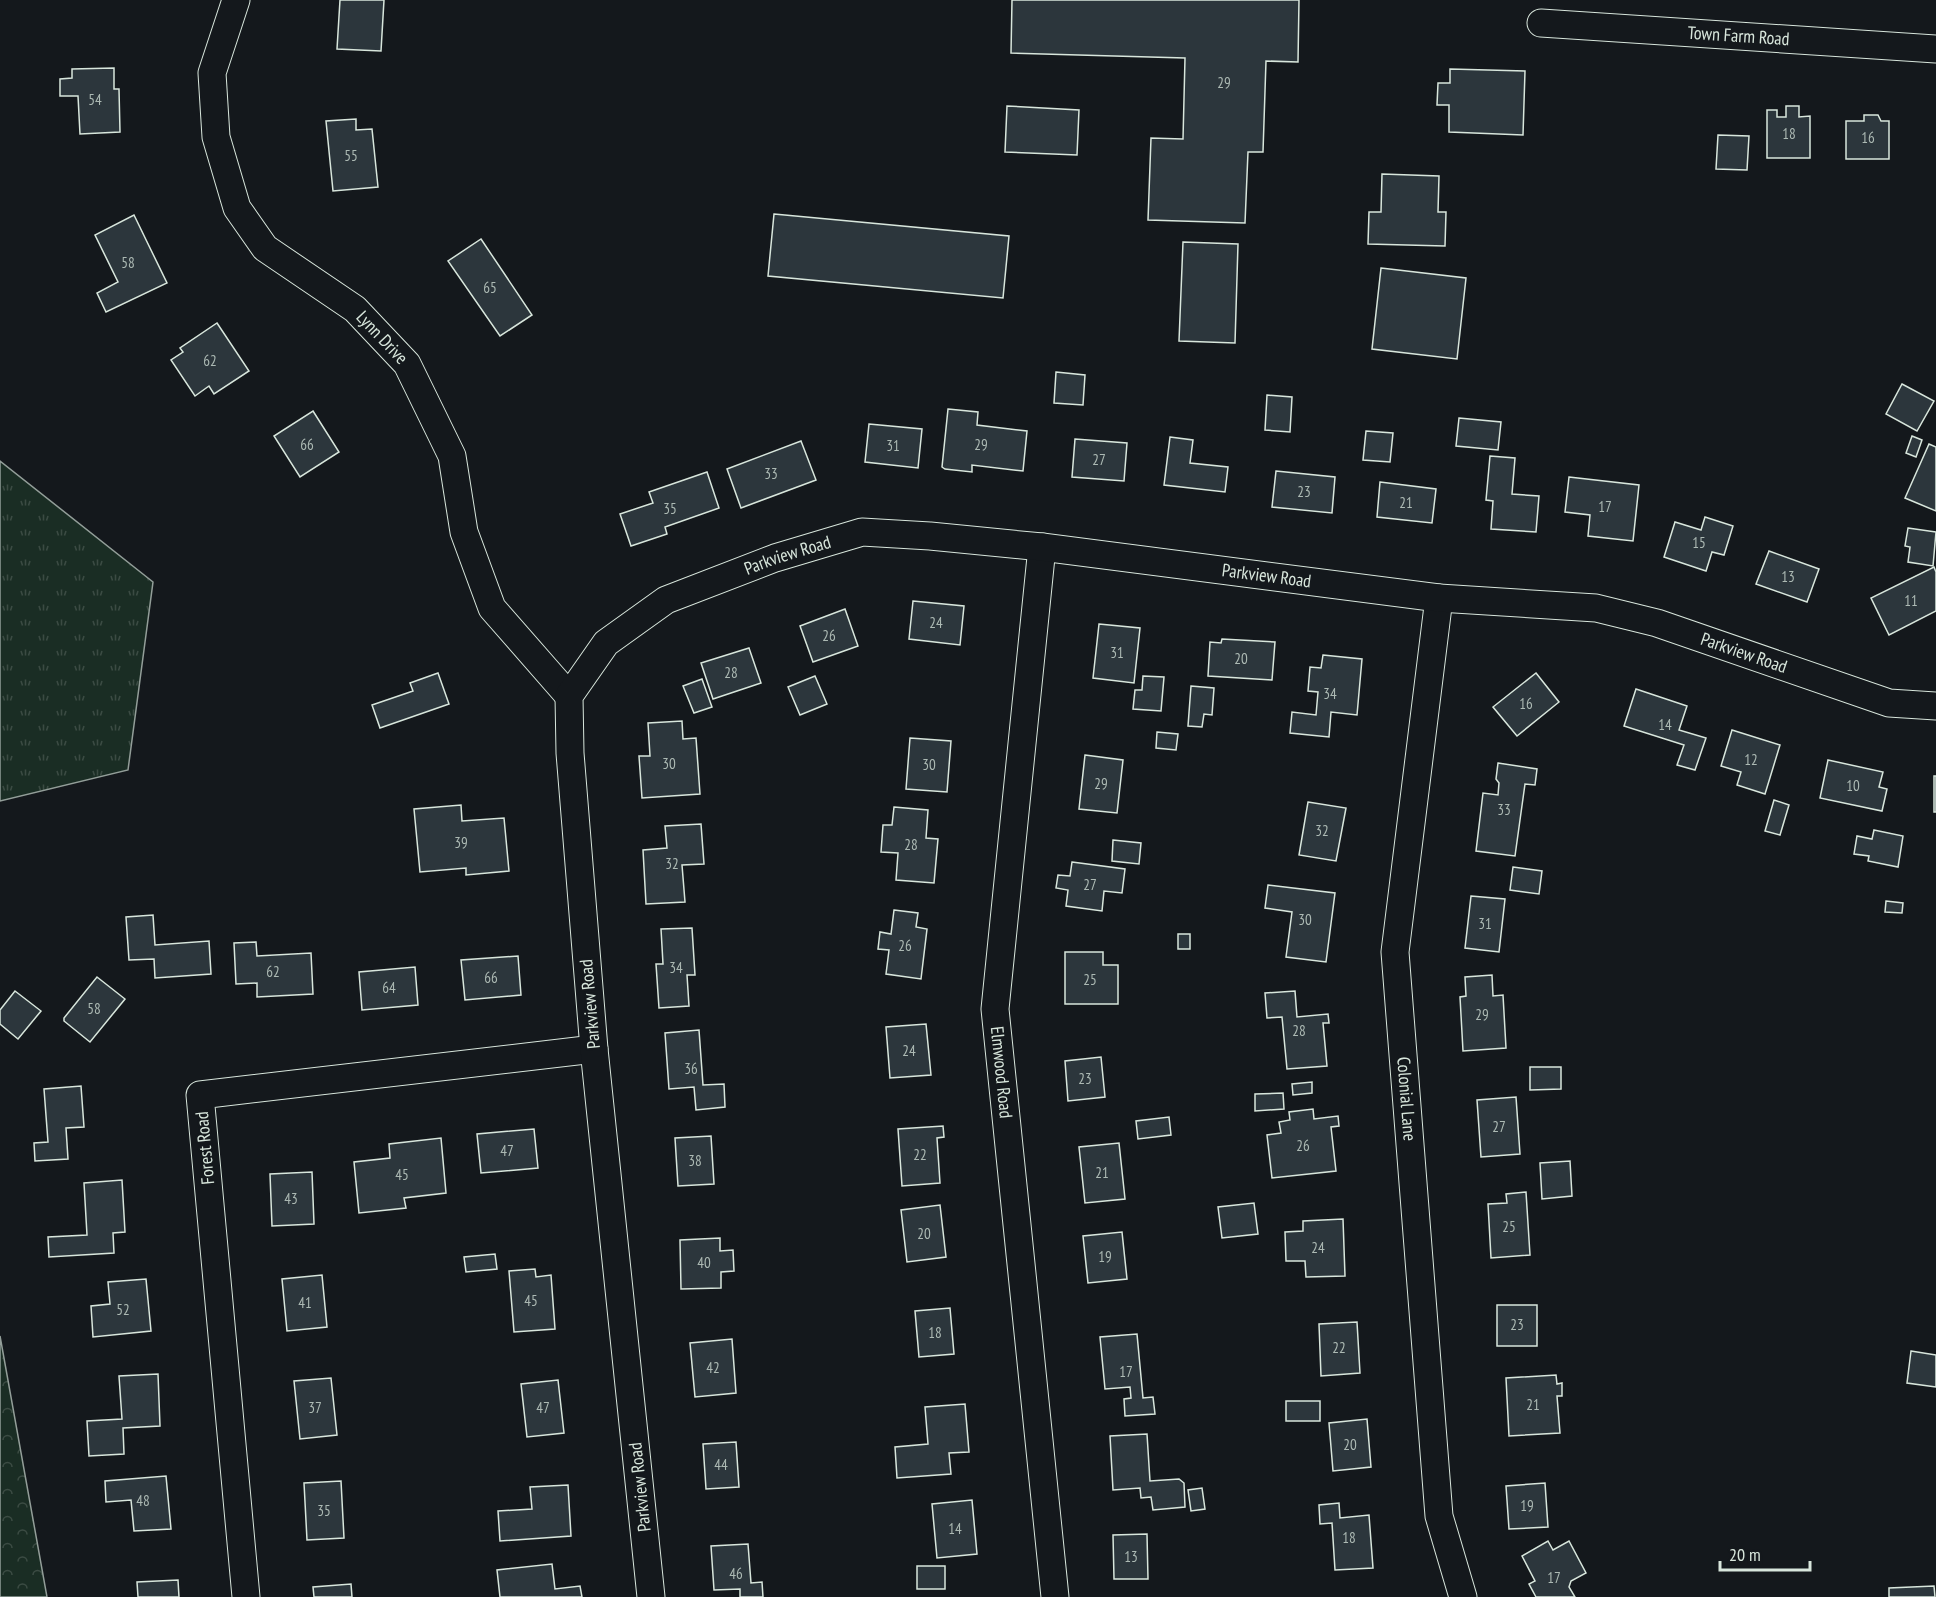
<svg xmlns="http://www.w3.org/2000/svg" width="1936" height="1597" viewBox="0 0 1936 1597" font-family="'PT Sans Narrow',sans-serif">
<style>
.grass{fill:url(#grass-tufts);stroke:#939e99;stroke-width:1.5}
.forest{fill:url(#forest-crowns);stroke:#939e99;stroke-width:1.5}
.building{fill:#2c363c;stroke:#d8e6dc;stroke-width:1.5}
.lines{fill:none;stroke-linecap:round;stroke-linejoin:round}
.minor-casing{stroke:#d8e6dc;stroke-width:29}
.minor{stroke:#14181c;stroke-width:27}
.labels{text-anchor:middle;stroke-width:4.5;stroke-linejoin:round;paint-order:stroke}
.number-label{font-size:15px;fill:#adbab4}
.street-label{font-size:18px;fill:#d8e6dc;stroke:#14181c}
</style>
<defs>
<pattern id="grass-tufts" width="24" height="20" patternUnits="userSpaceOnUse" patternTransform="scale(1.5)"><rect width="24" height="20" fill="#1a2d24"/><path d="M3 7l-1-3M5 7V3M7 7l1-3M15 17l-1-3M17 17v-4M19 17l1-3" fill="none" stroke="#3b4b43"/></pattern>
<pattern id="forest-crowns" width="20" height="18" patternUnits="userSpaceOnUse" patternTransform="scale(1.5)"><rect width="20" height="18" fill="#1a2d24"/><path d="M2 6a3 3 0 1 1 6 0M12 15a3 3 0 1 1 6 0" fill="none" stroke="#3b4b43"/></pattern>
</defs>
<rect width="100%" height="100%" fill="#14181c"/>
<polygon class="grass" points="0,461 153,582 128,770 0,801"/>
<polygon class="forest" points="0,1336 47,1597 0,1597"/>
<g class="building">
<polygon points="340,0 384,0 381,51 337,49"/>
<polygon points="1012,0 1299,0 1298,62 1266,61 1263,152 1248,152 1245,223 1148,220 1151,138 1183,139 1185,58 1011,53"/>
<polygon points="114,68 114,89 119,89 120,132 80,134 78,96 60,96 60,79 72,78 72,69"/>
<polygon points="1450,69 1525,71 1523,135 1449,132 1449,105 1437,105 1438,83 1450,83"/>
<polygon points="1007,106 1079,110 1077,155 1005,152"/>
<polygon points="1786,106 1799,106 1799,117 1810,116 1810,158 1767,158 1767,110 1777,110 1777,117 1786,117"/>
<polygon points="1864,115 1878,115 1881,121 1889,121 1889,159 1846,159 1846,121 1864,121"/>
<polygon points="356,119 356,130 372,129 378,187 333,191 326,121"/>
<polygon points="1718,135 1749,136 1747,170 1716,169"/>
<polygon points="1382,174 1439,176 1438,212 1446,212 1445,246 1368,244 1369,212 1381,212"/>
<polygon points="774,214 1009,236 1003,298 768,276"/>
<polygon points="134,215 167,283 106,312 97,293 118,282 95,235"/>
<polygon points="481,239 532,315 500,336 448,261"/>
<polygon points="1183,242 1238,244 1235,343 1179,341"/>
<polygon points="1381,268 1466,278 1457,359 1372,349"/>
<polygon points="217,323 249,371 214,394 209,386 195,396 171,360 183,352 180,348"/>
<polygon points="1056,372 1085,375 1083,405 1054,403"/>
<polygon points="1902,384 1934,401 1917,431 1886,414"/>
<polygon points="1267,395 1292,397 1290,432 1265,430"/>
<polygon points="948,409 978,412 977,425 1027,431 1023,471 972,465 972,472 945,469 942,467"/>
<polygon points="313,411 339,452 300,477 274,436"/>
<polygon points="1459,418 1501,422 1498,450 1456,446"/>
<polygon points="869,424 922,429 918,468 865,462"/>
<polygon points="1366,431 1393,433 1390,462 1363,460"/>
<polygon points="1912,436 1922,440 1916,457 1906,453"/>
<polygon points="1170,437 1193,440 1190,463 1228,467 1225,492 1164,485"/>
<polygon points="1075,439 1127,443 1124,481 1072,477"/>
<polygon points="801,441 816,480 741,508 727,469"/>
<polygon points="1929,444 1936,447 1936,511 1905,498"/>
<polygon points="1490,456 1515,458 1512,494 1539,496 1536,532 1491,529 1493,501 1486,500"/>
<polygon points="1276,471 1335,477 1332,513 1272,507"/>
<polygon points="707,472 719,508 665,527 667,534 631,546 620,514 653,503 649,492"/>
<polygon points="1569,477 1639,485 1633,541 1588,536 1590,515 1565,512"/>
<polygon points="1380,482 1436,489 1432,523 1377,517"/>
<polygon points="1705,517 1733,526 1724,555 1712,552 1706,571 1664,557 1675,522 1701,530"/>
<polygon points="1908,528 1936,532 1933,566 1908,562 1910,547 1905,546"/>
<polygon points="1769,551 1819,569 1807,602 1756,584"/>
<polygon points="1934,567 1936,572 1936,611 1889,635 1871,598"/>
<polygon points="913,601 964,606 960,645 909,639"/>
<polygon points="845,609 858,646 813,662 800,626"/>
<polygon points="1099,624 1140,628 1134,683 1093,678"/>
<polygon points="1222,639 1275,642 1272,680 1208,676 1210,642 1221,643"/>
<polygon points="749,648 761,683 713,699 701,663"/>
<polygon points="1323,655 1362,659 1357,715 1331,712 1329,737 1290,733 1292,712 1316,715 1318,692 1308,691 1310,667 1321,668"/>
<polygon points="438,673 449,704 380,728 372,705 413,691 410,683"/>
<polygon points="1536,673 1559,702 1517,736 1493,707"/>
<polygon points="815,676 827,704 800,715 788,687"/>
<polygon points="1143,676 1164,677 1161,711 1133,709 1135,690 1142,690"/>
<polygon points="702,679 712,707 694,713 683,686"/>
<polygon points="1191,686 1214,688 1212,715 1204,714 1202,727 1188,726"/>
<polygon points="1636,689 1687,706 1679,730 1706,738 1695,770 1677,765 1684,745 1624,726"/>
<polygon points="682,721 683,739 696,738 700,794 642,798 639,756 650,756 648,723"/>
<polygon points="1732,730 1780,745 1765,794 1737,785 1741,772 1721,766"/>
<polygon points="1157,732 1178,734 1176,750 1156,748"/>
<polygon points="910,738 951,741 947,792 906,789"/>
<polygon points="1085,755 1123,760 1117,813 1079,809"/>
<polygon points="1828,760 1883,772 1879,787 1887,789 1882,811 1820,798"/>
<polygon points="1498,763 1537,769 1535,785 1525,784 1515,856 1476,851 1483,793 1498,795 1499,783 1496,779"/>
<rect x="1934" y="776" width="2" height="36"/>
<polygon points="1774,800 1789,805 1780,835 1765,831"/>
<polygon points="1308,802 1346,808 1336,861 1299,855"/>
<polygon points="461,805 462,821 504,818 509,871 466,875 466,868 420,872 414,809"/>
<polygon points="894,807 928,810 926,838 938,839 934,883 896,880 898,853 881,852 883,825 892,825"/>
<polygon points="701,824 704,864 682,865 685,902 646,904 643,850 667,848 665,826"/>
<polygon points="1874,830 1903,836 1898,867 1868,861 1869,856 1854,854 1857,836 1872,839"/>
<polygon points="1113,840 1141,843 1139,864 1112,861"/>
<polygon points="1072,862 1125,869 1122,893 1104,891 1102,911 1066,906 1068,890 1056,888 1058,875 1070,876"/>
<polygon points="1513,867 1542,871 1539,894 1510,890"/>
<polygon points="1268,885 1335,893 1326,962 1286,957 1292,912 1265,908"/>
<polygon points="1471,896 1505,899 1499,952 1465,948"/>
<polygon points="1886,901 1903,903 1902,913 1885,912"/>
<polygon points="894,910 918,913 916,927 927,929 921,979 886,974 889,950 878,949 880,932 891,934"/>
<polygon points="153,915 155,945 209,941 211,974 155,978 154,959 129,960 126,917"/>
<polygon points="692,928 695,975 687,975 689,1006 659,1008 656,964 663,964 661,929"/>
<rect x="1178" y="934" width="12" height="15"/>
<polygon points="256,942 257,956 311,953 313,994 257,997 257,983 236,984 234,943"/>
<polygon points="1065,952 1103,952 1103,965 1118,965 1118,1004 1065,1004"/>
<polygon points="518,956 521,995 465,1000 461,960"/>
<polygon points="415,967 418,1005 362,1010 359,972"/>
<polygon points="1492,975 1493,996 1503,995 1506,1048 1463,1051 1460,997 1466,996 1465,977"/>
<polygon points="97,977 125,999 90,1042 64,1021 64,1018"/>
<polygon points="15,991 41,1011 18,1039 0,1024 0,1010"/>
<polygon points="1295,991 1297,1017 1328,1014 1329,1023 1323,1023 1327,1066 1287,1069 1282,1017 1267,1018 1265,993"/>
<polygon points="926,1024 931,1075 890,1078 886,1027"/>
<polygon points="699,1030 703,1085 724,1084 725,1107 696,1110 694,1087 669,1089 665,1033"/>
<polygon points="1101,1057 1105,1097 1068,1101 1065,1061"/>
<polygon points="1530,1067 1561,1067 1561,1089 1530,1090"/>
<polygon points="1312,1082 1312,1093 1293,1095 1292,1084"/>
<polygon points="81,1086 84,1127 66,1128 68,1159 35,1161 34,1143 48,1142 44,1089"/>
<polygon points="1283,1093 1284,1109 1255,1111 1255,1094"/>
<polygon points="1516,1097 1520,1154 1481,1157 1477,1100"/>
<polygon points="1313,1109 1314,1119 1338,1116 1339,1126 1331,1127 1336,1171 1272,1178 1267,1135 1281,1133 1279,1122 1290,1120 1289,1112"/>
<polygon points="1169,1117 1171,1135 1138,1139 1136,1121"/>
<polygon points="943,1126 944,1137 937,1138 940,1183 902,1186 898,1129"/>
<polygon points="534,1129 538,1168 481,1173 477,1134"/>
<polygon points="711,1136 714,1184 678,1186 675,1138"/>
<polygon points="441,1138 446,1193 404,1198 406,1208 359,1213 354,1162 390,1158 389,1144"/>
<polygon points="1119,1143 1125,1199 1085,1203 1079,1147"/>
<polygon points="1570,1161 1572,1196 1542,1199 1540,1163"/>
<polygon points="312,1172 314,1224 272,1226 270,1174"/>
<polygon points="122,1180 125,1232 113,1233 114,1253 49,1257 48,1237 87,1235 84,1183"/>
<polygon points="1526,1192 1530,1255 1491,1258 1488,1204 1507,1203 1506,1194"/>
<polygon points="1254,1203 1258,1234 1222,1238 1218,1207"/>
<polygon points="940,1205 946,1257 907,1262 901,1210"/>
<polygon points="1343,1219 1345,1276 1306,1277 1305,1261 1286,1261 1285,1232 1303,1231 1303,1221"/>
<polygon points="1122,1232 1127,1279 1088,1283 1083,1236"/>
<polygon points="720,1238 720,1251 733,1250 734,1271 721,1272 721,1288 681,1289 680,1240"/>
<polygon points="495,1254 497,1269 466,1272 464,1257"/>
<polygon points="535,1269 536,1277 551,1275 555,1329 514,1332 509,1271"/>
<polygon points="322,1275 327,1327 287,1331 282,1279"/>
<polygon points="146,1279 151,1331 93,1337 91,1306 110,1304 108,1282"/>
<rect x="1497" y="1305" width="40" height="41"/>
<polygon points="950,1308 954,1354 919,1357 915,1311"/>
<polygon points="1357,1322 1360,1373 1321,1376 1319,1324"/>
<polygon points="1137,1334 1143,1398 1153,1397 1155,1414 1125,1416 1124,1399 1131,1398 1130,1387 1105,1389 1100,1337"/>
<polygon points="732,1339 736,1393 695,1397 690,1343"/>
<polygon points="1911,1351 1936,1355 1936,1387 1907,1383"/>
<polygon points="158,1374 160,1426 123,1428 124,1454 89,1456 87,1421 122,1419 119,1376"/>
<polygon points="1556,1375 1557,1384 1562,1383 1562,1396 1557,1396 1560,1433 1509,1436 1506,1378"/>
<polygon points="331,1378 337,1435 300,1439 294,1381"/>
<polygon points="558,1380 564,1433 527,1437 521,1384"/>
<rect x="1286" y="1401" width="34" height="20"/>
<polygon points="965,1404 969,1452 949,1453 951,1474 897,1478 895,1447 928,1444 925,1407"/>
<polygon points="1367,1419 1371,1467 1333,1471 1329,1423"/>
<polygon points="1147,1434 1150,1481 1179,1479 1184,1483 1185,1507 1153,1510 1151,1497 1141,1498 1140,1488 1113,1490 1110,1436"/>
<polygon points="736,1442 739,1487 706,1489 703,1444"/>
<polygon points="166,1476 171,1529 134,1531 131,1500 106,1502 105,1481"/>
<polygon points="341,1481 344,1538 307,1540 304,1483"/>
<polygon points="1545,1483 1548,1527 1509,1529 1506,1486"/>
<polygon points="568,1485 571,1536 500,1541 498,1511 532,1509 530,1487"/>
<polygon points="1202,1488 1205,1509 1191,1511 1188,1490"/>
<polygon points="972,1500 977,1554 937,1558 932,1504"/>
<polygon points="1339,1503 1340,1518 1369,1515 1373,1568 1335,1570 1332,1523 1320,1524 1319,1505"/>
<polygon points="1147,1534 1148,1579 1114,1579 1113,1535"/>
<polygon points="1548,1541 1553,1550 1569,1541 1586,1573 1571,1581 1569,1587 1575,1597 1536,1597 1529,1584 1535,1581 1522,1556"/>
<polygon points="748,1544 751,1583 762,1582 763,1597 740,1597 740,1589 714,1590 711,1546"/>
<polygon points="552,1564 555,1589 580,1586 582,1597 500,1597 497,1570"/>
<rect x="917" y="1566" width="28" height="23"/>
<polygon points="178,1580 179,1597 138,1597 137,1582"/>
<polygon points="351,1584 352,1597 314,1597 313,1587"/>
<polygon points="1934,1586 1935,1597 1889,1597 1889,1588"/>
</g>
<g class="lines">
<defs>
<g id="minor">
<path id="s1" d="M236,0L212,73L216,137L237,208L265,248L355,309L407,364L452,456L464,532L492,608L569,696"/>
<path id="s2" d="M1541,23L1936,49"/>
<path id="s3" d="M1042,547L995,1009L1055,1597"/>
<path id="s4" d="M1439,598L1395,952L1439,1516L1463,1597"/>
<polyline points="246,1597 200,1095 594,1049"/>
<path id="s5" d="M651,1597L594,1049L570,753L569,696L606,643L666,600L775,558L862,532L930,536L1042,547L1439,598L1596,608L1657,623L1889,703L1936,706"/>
</g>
</defs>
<use href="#minor" class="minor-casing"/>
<use href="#minor" class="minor"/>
</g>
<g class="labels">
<g class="number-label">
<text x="1224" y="88">29</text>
<text x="95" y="105">54</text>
<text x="1789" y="139">18</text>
<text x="1868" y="143">16</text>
<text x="351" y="161">55</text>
<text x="128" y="268">58</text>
<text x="490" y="293">65</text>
<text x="210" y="366">62</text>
<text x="307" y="450">66</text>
<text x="981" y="450">29</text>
<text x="893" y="451">31</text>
<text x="1099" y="465">27</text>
<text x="771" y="479">33</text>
<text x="1304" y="497">23</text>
<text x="1406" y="508">21</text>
<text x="1605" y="512">17</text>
<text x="670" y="514">35</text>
<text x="1699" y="548">15</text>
<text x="1788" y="582">13</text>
<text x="1911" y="606">11</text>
<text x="936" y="628">24</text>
<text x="829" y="641">26</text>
<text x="1117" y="658">31</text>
<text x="1241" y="664">20</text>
<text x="731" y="678">28</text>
<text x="1330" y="699">34</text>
<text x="1526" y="709">16</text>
<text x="1665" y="730">14</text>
<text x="1751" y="765">12</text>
<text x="669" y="769">30</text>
<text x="929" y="770">30</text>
<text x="1101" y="789">29</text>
<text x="1853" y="791">10</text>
<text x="1504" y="815">33</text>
<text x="1322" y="836">32</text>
<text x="461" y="848">39</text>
<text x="911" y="850">28</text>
<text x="672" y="869">32</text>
<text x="1090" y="890">27</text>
<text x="1305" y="925">30</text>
<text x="1485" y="929">31</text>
<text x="905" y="951">26</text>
<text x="676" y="973">34</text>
<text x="273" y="977">62</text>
<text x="491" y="983">66</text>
<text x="1090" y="985">25</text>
<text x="389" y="993">64</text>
<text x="94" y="1014">58</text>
<text x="1482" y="1020">29</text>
<text x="1299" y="1036">28</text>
<text x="909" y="1056">24</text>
<text x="691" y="1074">36</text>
<text x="1085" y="1084">23</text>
<text x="1499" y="1132">27</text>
<text x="1303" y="1151">26</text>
<text x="507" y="1156">47</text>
<text x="920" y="1160">22</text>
<text x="695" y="1166">38</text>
<text x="1102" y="1178">21</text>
<text x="402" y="1180">45</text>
<text x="291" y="1204">43</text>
<text x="1509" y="1232">25</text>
<text x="924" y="1239">20</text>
<text x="1318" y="1253">24</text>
<text x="1105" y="1262">19</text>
<text x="704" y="1268">40</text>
<text x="531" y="1306">45</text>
<text x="305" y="1308">41</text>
<text x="123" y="1315">52</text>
<text x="1517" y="1330">23</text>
<text x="935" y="1338">18</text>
<text x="1339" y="1353">22</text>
<text x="713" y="1373">42</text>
<text x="1126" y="1377">17</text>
<text x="1533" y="1410">21</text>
<text x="315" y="1413">37</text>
<text x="543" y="1413">47</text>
<text x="1350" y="1450">20</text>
<text x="721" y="1470">44</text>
<text x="143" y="1506">48</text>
<text x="1527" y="1511">19</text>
<text x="324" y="1516">35</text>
<text x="955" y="1534">14</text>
<text x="1349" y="1543">18</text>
<text x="1131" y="1562">13</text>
<text x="736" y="1579">46</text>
<text x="1554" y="1583">17</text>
</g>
<g class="street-label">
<text dy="6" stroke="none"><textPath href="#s2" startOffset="198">Town Farm Road</textPath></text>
<text dy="6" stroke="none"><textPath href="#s1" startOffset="412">Lynn Drive</textPath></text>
<text dy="6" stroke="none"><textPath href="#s5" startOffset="1173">Parkview Road</textPath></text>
<text dy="6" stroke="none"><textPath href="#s5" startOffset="1658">Parkview Road</textPath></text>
<text dy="6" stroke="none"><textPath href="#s5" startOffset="2144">Parkview Road</textPath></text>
<text transform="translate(590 1004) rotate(-95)" y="6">Parkview Road</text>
<text dy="6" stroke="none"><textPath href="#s3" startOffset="528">Elmwood Road</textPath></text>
<text dy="6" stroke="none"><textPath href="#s4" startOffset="504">Colonial Lane</textPath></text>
<text transform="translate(205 1148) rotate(-95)" y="6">Forest Road</text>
<text transform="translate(640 1487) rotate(-96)" y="6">Parkview Road</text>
</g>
</g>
<path d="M1720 1561v9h90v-9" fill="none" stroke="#d8e6dc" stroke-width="3"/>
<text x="1729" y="1561" font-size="18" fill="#d8e6dc" stroke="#14181c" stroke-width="4.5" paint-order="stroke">20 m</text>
</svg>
